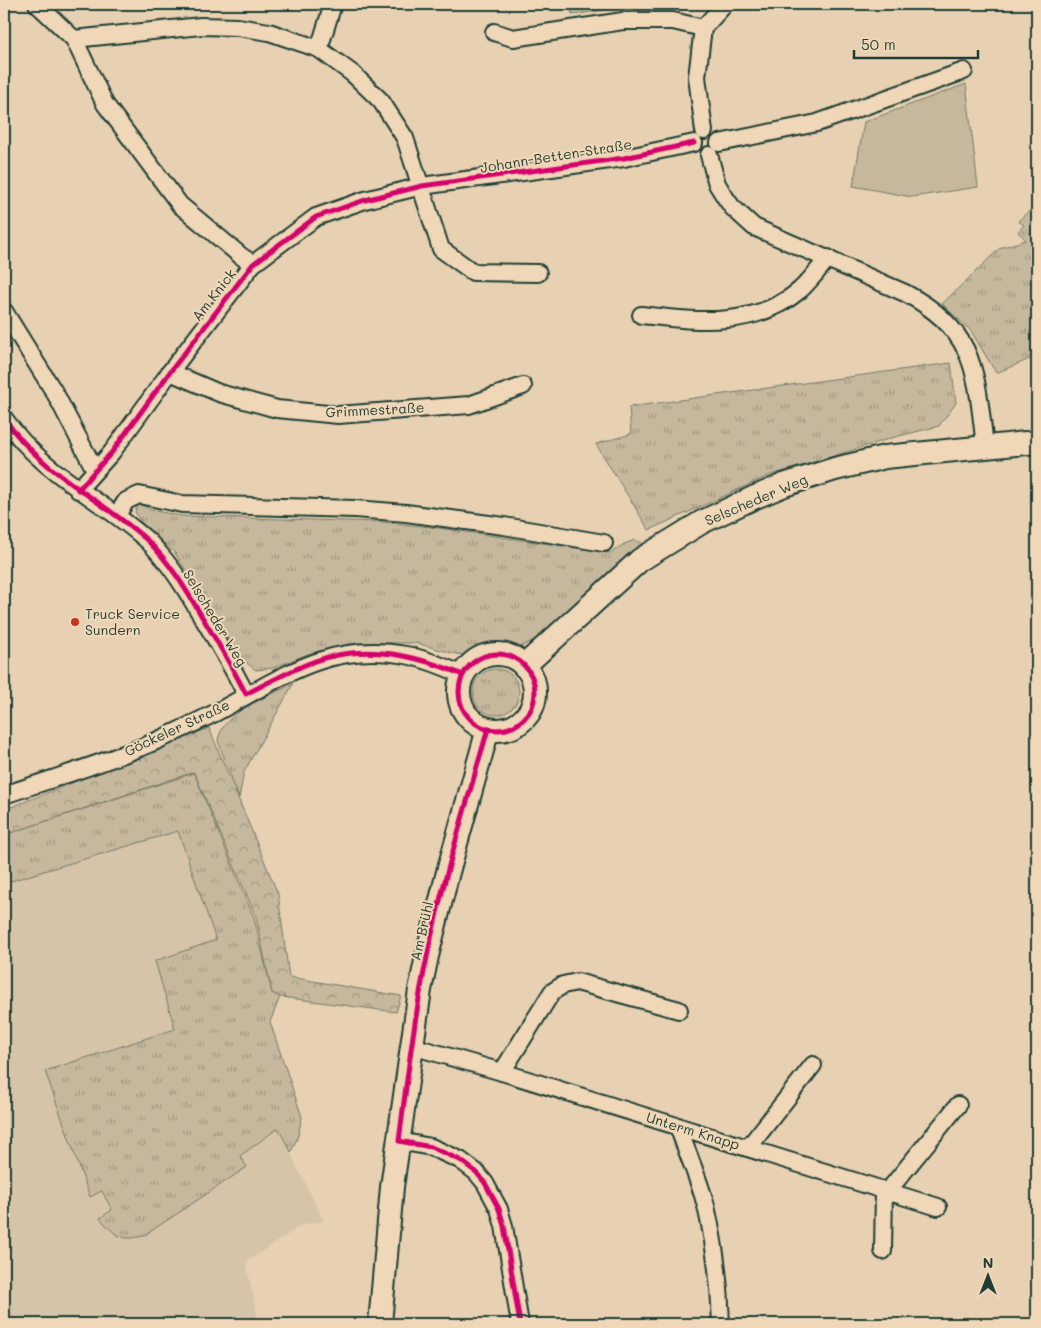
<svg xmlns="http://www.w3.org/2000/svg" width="1041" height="1328" viewBox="0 0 1041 1328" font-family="Mali,sans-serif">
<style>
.built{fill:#d6c4a8}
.grass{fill:url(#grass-tufts);stroke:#727a68}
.forest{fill:url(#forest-crowns);stroke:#727a68}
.park{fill:url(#park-dots);stroke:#727a68}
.pitch{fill:#c6b89d;stroke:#727a68}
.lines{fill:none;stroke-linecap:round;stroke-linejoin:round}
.street-casing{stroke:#1f3d34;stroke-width:20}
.secondary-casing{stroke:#1f3d34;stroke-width:26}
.street{stroke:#efd7b7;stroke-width:16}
.secondary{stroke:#efd7b7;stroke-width:22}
.cycleway-casing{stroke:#efd7b7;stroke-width:8}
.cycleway{stroke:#d6006c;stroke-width:5}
.poi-dot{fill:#c8321e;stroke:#efd7b7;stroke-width:2}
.labels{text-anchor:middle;stroke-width:4;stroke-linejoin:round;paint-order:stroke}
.street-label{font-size:14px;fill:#1f3d34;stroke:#efd7b7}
.poi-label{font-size:14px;fill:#1f3d34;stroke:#efd7b7;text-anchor:start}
</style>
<defs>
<pattern id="grass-tufts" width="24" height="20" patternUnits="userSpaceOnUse" patternTransform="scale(1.25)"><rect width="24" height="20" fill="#c6b89d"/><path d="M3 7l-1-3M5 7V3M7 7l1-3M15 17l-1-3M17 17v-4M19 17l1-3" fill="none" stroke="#a09781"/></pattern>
<pattern id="forest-crowns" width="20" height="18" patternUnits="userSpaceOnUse" patternTransform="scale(1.25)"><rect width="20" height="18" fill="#c6b89d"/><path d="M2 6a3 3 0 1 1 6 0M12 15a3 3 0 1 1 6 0" fill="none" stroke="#a09781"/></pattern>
<pattern id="park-dots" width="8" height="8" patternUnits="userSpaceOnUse" patternTransform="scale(1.25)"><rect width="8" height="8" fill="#c6b89d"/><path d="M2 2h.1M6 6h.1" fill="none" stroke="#a09781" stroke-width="1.8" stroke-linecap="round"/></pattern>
</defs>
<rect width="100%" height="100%" fill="#e7d1b2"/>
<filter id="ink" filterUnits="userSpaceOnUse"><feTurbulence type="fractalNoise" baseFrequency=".02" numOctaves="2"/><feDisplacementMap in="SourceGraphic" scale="10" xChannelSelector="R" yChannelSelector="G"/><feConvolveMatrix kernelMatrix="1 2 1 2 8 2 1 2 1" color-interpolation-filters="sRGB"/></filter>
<g filter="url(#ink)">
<polygon class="built" points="179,830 216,941 176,1028 90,1197 102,1191 112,1210 247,1167 239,1156 278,1128 324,1221 302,1225 246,1262 259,1324 4,1324 4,882"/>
<g class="grass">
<polygon points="1037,204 1037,356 996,373 971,331 942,304 1000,248 1026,240 1018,232 1024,225 1018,221"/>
<polygon points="951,363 956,403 939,426 895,437 768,476 649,530 596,444 631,434 629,407"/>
<polygon points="142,505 151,510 181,516 382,522 439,528 611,553 624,544 635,540 642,543 576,605 534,640 517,649 490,649 469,656 452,653 416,643 358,643 308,654 273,668 256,670 239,657 175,553 141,522 135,512 137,506"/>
<circle cx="496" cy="692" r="23"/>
<path d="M293,684L244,772L239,798L218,741C221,712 269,696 293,684Z"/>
<path d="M194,773L254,918L272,993L280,997L270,1022L302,1117L298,1136L291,1152L278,1128L240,1156L247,1167L145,1235C123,1243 114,1235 100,1218L112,1210L102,1191L90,1197L45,1071L175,1029L155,961L216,940L178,831L4,883V835Z"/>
</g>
<polygon class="forest" points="209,728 278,894 289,977 401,996 396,1012 281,997 272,993 256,917 194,772 4,835 4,810"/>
<polygon class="park" points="571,4 618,4 618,8 572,15"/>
<polygon class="pitch" points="966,84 978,187 912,197 853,186 864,122"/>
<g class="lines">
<defs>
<g id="street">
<polyline points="37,4 74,39 105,104 180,205 241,256 253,264"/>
<polyline points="494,32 513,38 623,21 673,21 703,28"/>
<polyline points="74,39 201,26 238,27 269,32 319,49 353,74 381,101 405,138 441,249 473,272 538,273"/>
<polyline points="319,49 333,4"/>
<polyline points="704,131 697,77 703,28 725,4"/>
<polyline points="719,143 817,123 964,71"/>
<path d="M709,155L717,184L725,197L732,207L754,227L905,293C977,330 976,374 985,446"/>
<polyline points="4,311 56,395 95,470"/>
<path d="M641,315C696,321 754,329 800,290C810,281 819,269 828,258"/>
<polyline points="170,372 219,393 277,409 338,415 469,405 523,386"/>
<path d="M4,418C42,474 99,497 148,541C170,563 185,588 201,615C217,641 232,667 246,694"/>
<polyline points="78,490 112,452 170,372 253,264 316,217 365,200 422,186 624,158 694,143"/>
<polyline points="117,515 126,501 139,495 182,504 355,509 406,513 504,526 604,543"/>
<path d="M4,795C54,778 105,763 154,742C174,733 195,723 215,713C280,679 327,641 406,655C426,659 445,667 463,675"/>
<polyline points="412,1046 502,1072 938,1207"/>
<polyline points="502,1072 552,992 563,985 577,982 679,1010"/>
<path d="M678,1126C687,1153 699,1179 706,1206C715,1245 720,1285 721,1324"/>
<polyline points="399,1141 431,1147 460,1160 476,1172 485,1183 499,1209 504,1226 520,1324"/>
<polyline points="748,1148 813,1065"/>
<polyline points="888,1191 958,1105"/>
<polyline points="883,1251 884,1190"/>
</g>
<g id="secondary">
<circle cx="497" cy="692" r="38"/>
<polyline points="524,666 640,560 702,522 753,498 784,485 835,469 885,457 1037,442"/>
<polyline points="380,1324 392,1187 420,990 427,956 448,872 488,729"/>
</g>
</defs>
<use href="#street" class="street-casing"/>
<use href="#secondary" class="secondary-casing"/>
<use href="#street" class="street"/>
<use href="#secondary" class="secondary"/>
<defs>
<g id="cycleway">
<path d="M4,418C42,474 99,497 148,541C170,563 185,588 201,615C217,641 232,667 246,694C269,682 291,670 315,661C366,643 416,655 463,675"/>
<polyline points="78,490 112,452 170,372 253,264 316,217 365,200 422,186 624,158 694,143"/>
<circle cx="497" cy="692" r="38"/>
<path d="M488,729C466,805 443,880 427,957C414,1018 407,1080 399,1141L431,1147L460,1160L476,1172L485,1183L499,1209L504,1226L520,1324"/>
</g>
</defs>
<use href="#cycleway" class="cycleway-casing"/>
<use href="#cycleway" class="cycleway"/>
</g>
</g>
<circle class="poi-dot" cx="75" cy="622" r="5"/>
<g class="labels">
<g class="street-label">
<text transform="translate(556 156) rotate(-9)" y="5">Johann-Betten-Straße</text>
<text transform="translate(214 295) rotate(-52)" y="5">Am Knick</text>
<text transform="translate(375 410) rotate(-3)" y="5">Grimmestraße</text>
<text transform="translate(756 500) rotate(-23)" y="5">Selscheder Weg</text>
<text transform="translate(215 618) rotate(59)" y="5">Selscheder Weg</text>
<text transform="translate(177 728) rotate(-25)" y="5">Göckeler Straße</text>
<text transform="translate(422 931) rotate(-77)" y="5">Am Brühl</text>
<text transform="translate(693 1131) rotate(17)" y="5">Unterm Knapp</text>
</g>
<g class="poi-label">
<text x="85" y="619">Truck Service<tspan x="85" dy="16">Sundern</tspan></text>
</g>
</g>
<rect width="1041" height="1328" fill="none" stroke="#efd7b7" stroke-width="20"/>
<rect x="10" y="10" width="1021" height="1308" fill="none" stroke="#1f3d34" stroke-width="2" filter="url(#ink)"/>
<g transform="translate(988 1276)" stroke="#efd7b7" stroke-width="4" paint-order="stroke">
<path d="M0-4L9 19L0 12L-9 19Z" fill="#1f3d34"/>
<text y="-8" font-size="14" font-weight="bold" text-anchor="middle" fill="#1f3d34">N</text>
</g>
<path d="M854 50v8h124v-8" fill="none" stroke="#1f3d34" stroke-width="2.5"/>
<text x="861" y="50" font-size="15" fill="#1f3d34" stroke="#efd7b7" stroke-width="4" paint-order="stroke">50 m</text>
</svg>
